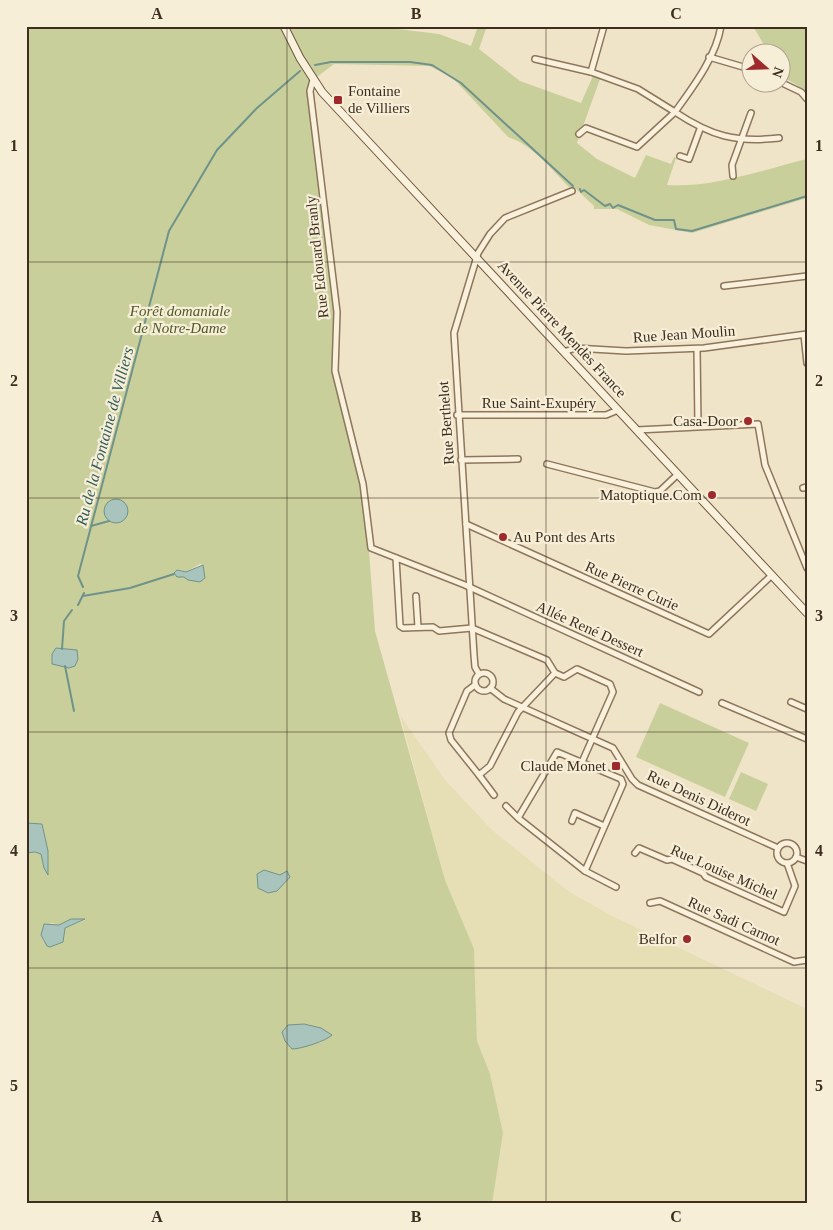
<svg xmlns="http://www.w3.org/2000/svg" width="833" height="1230" viewBox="0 0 833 1230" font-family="'Times New Roman',serif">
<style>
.farmland{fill:#e6deb5}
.green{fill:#c9cf9b;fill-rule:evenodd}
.water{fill:#a9c4bc;stroke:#6f938a}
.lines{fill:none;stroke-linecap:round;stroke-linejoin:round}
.stream{stroke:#6f938a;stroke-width:2}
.street-casing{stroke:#8d765c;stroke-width:8}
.secondary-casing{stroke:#6f573f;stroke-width:9}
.street{stroke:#faf1dc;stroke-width:5}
.secondary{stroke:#faf1dc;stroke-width:7}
.grid{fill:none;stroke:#3d2e20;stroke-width:1;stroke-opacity:0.55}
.poi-dot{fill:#9e2a2b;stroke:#f7eed8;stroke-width:2}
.labels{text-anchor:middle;stroke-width:4.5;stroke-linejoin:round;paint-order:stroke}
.poi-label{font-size:15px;fill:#3d2e20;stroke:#f7eed8;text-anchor:end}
.street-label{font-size:15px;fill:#3d2e20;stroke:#f7eed8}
.park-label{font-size:15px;font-style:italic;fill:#4d5a26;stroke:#f7eed8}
.water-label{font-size:16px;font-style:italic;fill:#2f5d5a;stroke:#f7eed8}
.neatline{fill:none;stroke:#3d2e20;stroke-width:2}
.grid-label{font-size:16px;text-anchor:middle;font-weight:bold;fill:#3d2e20}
</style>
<rect width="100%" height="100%" fill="#f0e4c8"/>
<polygon class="farmland" points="400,715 445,780 492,830 568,891 610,915 807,1009 807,1204 492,1204 503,1133 490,1074 477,1041 474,949 445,880"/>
<g class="green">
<path d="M26,26H373L439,34L471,46L478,26H487L479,49L520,81L581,103L593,76L600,79L577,143L597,159L635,178L646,155L671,164L674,157L676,158L667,185C713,188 762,170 807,159V198L692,233L649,225L617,209H594V206L576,189L570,188C551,169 533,145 508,137L452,77L429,66L334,64L313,80L309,90L335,311L333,370L364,484L375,631L445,880L474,949L477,1041L490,1074L503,1133L492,1204H26V853L35,852L41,854L44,868L48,874V851L42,824L26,823ZM200,564L203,565L205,578L200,582L182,577L180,570L186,572ZM71,919L85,920L65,928L63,942H44L41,935L43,926L52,923L59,925ZM304,1024L321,1028L322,1042L308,1044L297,1049L287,1044L283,1036L290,1025Z"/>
<polygon points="753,26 807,26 807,94 797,85 781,76 780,52 768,52"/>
<polygon points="660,703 749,743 725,797 636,757"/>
<polygon points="741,772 768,784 756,811 729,799"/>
</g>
<g class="water">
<circle cx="116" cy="511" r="12"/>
<polygon points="203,565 205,578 200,582 188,580 184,577 177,577 174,573 177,570 186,572"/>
<polygon points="56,648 77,650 78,659 75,666 69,668 52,664 52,654"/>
<polygon points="26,823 42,824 48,851 48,875 44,868 41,854 35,852 26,853"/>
<polygon points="264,870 280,875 287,871 290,877 277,891 268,893 258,888 257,874"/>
<polygon points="71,919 85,919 65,928 63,942 50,947 47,946 41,935 44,924 59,925"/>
<path d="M304,1024L321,1028L332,1035C326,1041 301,1049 292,1049L285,1041L282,1032L288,1025Z"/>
</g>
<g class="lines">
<g class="stream">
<polyline points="315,65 331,62 410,62 432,65 461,83 573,186"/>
<polyline points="580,189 581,192 584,190 605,206 610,204 613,208 618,205 655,220 674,220 676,229 692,231 807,196"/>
<polyline points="91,526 109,521"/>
<polyline points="83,587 78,576 169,231 217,150 257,108 300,71"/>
<polyline points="83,596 130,588 174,574"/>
<polyline points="78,605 84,593"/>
<polyline points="62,649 64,621 72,610"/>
<polyline points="65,666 74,711"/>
</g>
<defs>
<g id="street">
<path d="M604,26L591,72L638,89L675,112C693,87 716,57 721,26"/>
<polyline points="709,57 750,69"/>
<polyline points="535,59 591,72"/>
<polyline points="313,80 310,91 337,312 335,371 363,484 371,548 465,585 699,692"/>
<polyline points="780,82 801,92 807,99"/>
<path d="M579,134L586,128L637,147L675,112C711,136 736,143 779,138"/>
<polyline points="680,156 689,159 700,129"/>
<polyline points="733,176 732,165 751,113"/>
<polyline points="724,286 807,276"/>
<polyline points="804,335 807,363"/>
<polyline points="697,349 698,426"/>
<polyline points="564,352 575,348 626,351 704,348 807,334"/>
<polyline points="457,415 606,415 618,410"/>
<polyline points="637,430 758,424 765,465 807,568"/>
<polyline points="461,460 518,459"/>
<polyline points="547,464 655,492 660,491 678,474"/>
<polyline points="803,488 807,487"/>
<polyline points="466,524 709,634 772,575"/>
<polyline points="396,558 400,626 403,628 433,627 439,631 472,628 547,660 555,673 564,677 577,669 610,684 613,692 582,762"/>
<polyline points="416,596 418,627"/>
<circle cx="484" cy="682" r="9"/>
<polyline points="479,674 475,667 474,655 454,333 478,253 490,234 505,218 572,191"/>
<polyline points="475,685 467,691 449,733 451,740 479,775 490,766 518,712 555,673"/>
<polyline points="490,688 504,699 613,748 632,779 638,785 778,848"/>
<polyline points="791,702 807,709"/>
<polyline points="722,703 807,739"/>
<polyline points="479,775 494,795"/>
<polyline points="506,806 518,818 585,871 623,784 621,779 557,752 518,818"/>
<polyline points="572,821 575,813 604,826"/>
<circle cx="787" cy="853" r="10"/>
<polyline points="635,853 639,848 667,860 672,859 703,873 706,877 784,912 795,886 787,863"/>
<polyline points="796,857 807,861"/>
<polyline points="585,871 616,887"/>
<polyline points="650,903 660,901 794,962 807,960"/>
</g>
<polyline id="secondary" points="284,26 300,58 322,92 807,613"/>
</defs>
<use href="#street" class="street-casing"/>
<use href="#secondary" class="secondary-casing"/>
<use href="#street" class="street"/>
<use href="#secondary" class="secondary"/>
</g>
<path class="grid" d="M287,26V1204M546,26V1204M26,262H807M26,498H807M26,732H807M26,968H807"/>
<g class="poi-dot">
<rect x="333" y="95" width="10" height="10" rx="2.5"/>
<circle cx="748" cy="421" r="5"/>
<circle cx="712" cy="495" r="5"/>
<circle cx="503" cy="537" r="5"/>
<rect x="611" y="761" width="10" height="10" rx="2.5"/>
<circle cx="687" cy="939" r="5"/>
</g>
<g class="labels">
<g class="poi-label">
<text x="348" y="96" text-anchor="start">Fontaine<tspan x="348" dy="17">de Villiers</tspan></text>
<text x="738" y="426">Casa-Door</text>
<text x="702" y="500">Matoptique.Com</text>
<text x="513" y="542" text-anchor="start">Au Pont des Arts</text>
<text x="606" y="771">Claude Monet</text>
<text x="677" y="944">Belfor</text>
</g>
<g class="street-label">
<text transform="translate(317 257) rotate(-96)" y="5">Rue Edouard Branly</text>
<text transform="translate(562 329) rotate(47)" y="5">Avenue Pierre Mendès France</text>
<text transform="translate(684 334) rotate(-4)" y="5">Rue Jean Moulin</text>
<text x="539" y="408">Rue Saint-Exupéry</text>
<text transform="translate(446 423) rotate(-94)" y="5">Rue Berthelot</text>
<text transform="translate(632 586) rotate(24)" y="5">Rue Pierre Curie</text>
<text transform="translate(590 629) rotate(24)" y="5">Allée René Dessert</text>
<text transform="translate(699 798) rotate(25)" y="5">Rue Denis Diderot</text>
<text transform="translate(724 872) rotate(24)" y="5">Rue Louise Michel</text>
<text transform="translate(734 921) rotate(24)" y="5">Rue Sadi Carnot</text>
</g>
<g class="park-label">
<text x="180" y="316">Forêt domaniale<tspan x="180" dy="17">de Notre-Dame</tspan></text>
</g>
<g class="water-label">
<text transform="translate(104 436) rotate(-75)" y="6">Ru de la Fontaine de Villiers</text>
</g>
</g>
<rect width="833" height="1230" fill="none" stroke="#f7eed8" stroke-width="55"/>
<g transform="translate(766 68) rotate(110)"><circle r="24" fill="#f7eed8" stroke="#ada18e"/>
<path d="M0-4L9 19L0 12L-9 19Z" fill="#9e2a2b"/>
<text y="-8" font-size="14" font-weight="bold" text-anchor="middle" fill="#3d2e20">N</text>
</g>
<rect x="28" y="28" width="778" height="1174" class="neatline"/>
<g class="grid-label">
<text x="157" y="19">A</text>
<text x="416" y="19">B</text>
<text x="676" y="19">C</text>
<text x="14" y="151">1</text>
<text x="819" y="151">1</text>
<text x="14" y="386">2</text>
<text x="819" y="386">2</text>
<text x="14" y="621">3</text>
<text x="819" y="621">3</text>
<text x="14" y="856">4</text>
<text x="819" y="856">4</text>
<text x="14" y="1091">5</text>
<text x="819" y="1091">5</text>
<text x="157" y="1222">A</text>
<text x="416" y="1222">B</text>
<text x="676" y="1222">C</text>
</g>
</svg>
